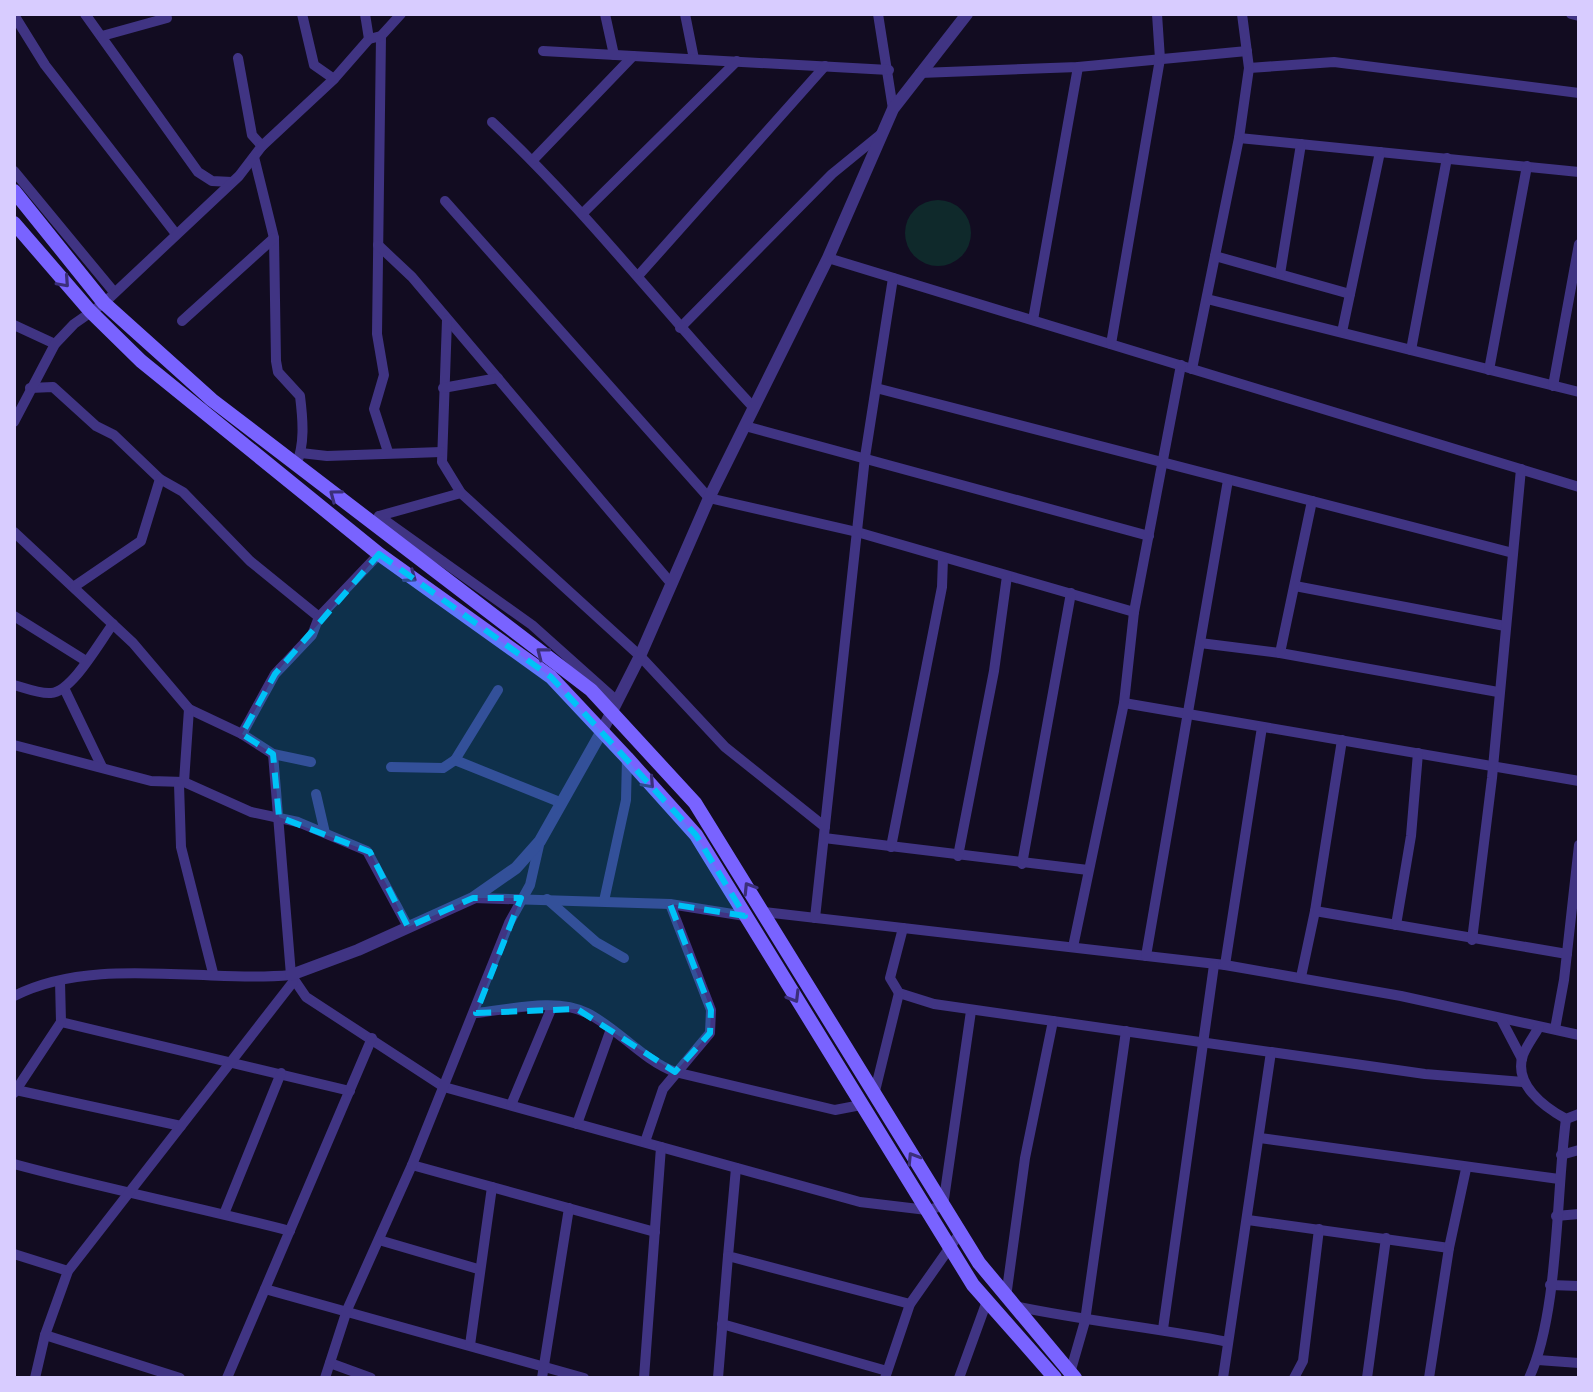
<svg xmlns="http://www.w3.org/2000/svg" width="1593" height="1392" viewBox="0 0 1593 1392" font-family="Cabin,sans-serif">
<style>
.pitch{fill:#0f292b}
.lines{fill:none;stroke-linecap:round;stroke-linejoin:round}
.minor{stroke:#403483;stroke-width:10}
.tertiary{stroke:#403483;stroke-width:12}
.secondary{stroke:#7963ff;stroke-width:14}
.oneway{stroke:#3b2f7a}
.marked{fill:#00c2f7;fill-opacity:0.2;stroke:#00c2f7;stroke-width:6;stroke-dasharray:16 10;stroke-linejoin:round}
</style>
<rect width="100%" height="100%" fill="#120c21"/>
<circle class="pitch" cx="938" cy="233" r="33"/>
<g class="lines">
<g class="minor">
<polyline points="85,14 198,172 212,181 232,182"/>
<polyline points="302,14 314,65 334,79"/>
<polyline points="365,14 369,39"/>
<polyline points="605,14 614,55"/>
<polyline points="685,14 694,59"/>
<polyline points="878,14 893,109"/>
<polyline points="1571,14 1579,16"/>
<polyline points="14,15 45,65 176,234"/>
<polyline points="102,36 167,18"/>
<polyline points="381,36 377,334 384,375 374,409 388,452"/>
<polyline points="543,51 889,70"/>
<polyline points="238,58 252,135 262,146"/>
<polyline points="1249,68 1334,62 1579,93"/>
<polyline points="920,73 1078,67 1247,51"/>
<path d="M492,122C587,211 665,313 754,408"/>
<polyline points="1239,138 1579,172"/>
<path d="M254,157L274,238L276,361L278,372L300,396C303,420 305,445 296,465"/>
<polyline points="533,160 633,56"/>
<polyline points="14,171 114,292"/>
<polyline points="445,201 709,498 857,532 1134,612"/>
<polyline points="583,213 737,61"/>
<polyline points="378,245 412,277 670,582"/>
<polyline points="1215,256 1350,294"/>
<polyline points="828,258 1579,487"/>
<polyline points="1280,274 1301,144"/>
<polyline points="638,276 825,66"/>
<polyline points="1207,299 1579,392"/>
<polyline points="447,320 442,462 461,493 640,656 725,747 825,827"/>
<polyline points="1033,320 1078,67"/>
<polyline points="182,321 274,238"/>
<polyline points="14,325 55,344"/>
<polyline points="680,328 832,174 881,134"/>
<polyline points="1342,332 1380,152"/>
<polyline points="1111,344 1160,59 1157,14"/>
<polyline points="1411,350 1447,158"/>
<polyline points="1192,369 1239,138 1249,68 1242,14"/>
<polyline points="1489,370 1527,166"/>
<polyline points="1553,386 1579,244"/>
<polyline points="30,388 53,387 96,426 114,435 160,479 183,492 250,561 319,617"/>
<polyline points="443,388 498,378"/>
<polyline points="876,388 1513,553"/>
<polyline points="14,422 55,344 74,324 104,303 239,176 262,146 334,79 369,39 381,36 401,14"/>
<polyline points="745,426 1149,536"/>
<polyline points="301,453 327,456 441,452"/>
<polyline points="379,516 532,625 617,701"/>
<polyline points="379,516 461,493"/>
<polyline points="14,532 133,643 189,709 242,734 273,754 311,762"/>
<polyline points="75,586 141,541 160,479"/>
<polyline points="1295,586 1505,626"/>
<polyline points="14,616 86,661"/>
<polyline points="1200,643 1280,653 1498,692"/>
<polyline points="1280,653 1312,501"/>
<path d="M14,685C25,688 39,694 51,693C72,692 100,641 113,624"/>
<polyline points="64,688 102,767"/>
<polyline points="498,690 455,760 562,803"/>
<polyline points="1124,703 1579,781"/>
<polyline points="242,734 275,674 312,635 319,617 379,554"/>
<polyline points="14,745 151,781 184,782 251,812 298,822 367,851 408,927"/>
<polyline points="273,754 291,975 306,997 444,1087 860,1202 927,1210 943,1206 971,1011"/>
<polyline points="391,767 443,768 455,760"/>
<polyline points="184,782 189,709"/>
<polyline points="179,784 181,847 213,973"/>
<polyline points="316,794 325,833"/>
<polyline points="824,838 1088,870"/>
<polyline points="891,847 942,587 943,558"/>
<polyline points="958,856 994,671 1007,576"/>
<polyline points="1022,864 1071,593"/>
<polyline points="473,898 670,904 745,916"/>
<polyline points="547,899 596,942 624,958"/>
<polyline points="604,901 626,800 627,758"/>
<polyline points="1315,911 1567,954"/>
<polyline points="764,912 1225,965 1401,996 1579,1035"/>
<polyline points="815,918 865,457 893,278"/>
<polyline points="1396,925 1411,836 1418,753"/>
<polyline points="903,928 890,978 899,993 934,1004 1425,1074 1523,1082"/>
<polyline points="1472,940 1492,778 1521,469"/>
<polyline points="1073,947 1124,703 1134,612 1181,365"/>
<polyline points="1146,956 1228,480"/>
<polyline points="1225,965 1262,727"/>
<polyline points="1301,977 1315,911 1342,740"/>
<path d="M14,996C95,955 203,983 291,975"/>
<path d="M476,1013C508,1010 556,997 587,1013C619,1029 641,1059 675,1072L835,1110L861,1105"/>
<polyline points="1501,1019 1522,1059"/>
<polyline points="61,1022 350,1091"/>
<path d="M1539,1027C1534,1036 1527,1045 1523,1055C1513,1084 1544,1107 1566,1119L1579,1114"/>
<polyline points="1555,1029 1564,980 1579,845"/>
<polyline points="16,1090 181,1126"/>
<polyline points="14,1093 61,1022 60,981"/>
<polyline points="874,1095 899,993"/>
<polyline points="511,1105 552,1007"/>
<polyline points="577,1124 611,1029"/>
<polyline points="1260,1138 1559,1179"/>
<polyline points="645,1142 663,1089 710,1033 711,1010 670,904"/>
<polyline points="1561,1155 1579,1150"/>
<path d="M14,1164C106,1189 198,1207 290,1231"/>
<polyline points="412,1165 655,1232"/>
<polyline points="736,1168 728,1256 910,1304"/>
<polyline points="224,1214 281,1073"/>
<polyline points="1556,1216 1579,1214"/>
<polyline points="1248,1220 1449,1248"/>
<polyline points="379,1240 478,1269"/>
<polyline points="14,1254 68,1271"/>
<polyline points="1550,1285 1579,1286"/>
<polyline points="265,1289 584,1378"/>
<polyline points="1006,1297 1025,1158 1053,1021"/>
<path d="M1014,1306C1085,1321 1157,1328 1228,1342"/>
<polyline points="722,1324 887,1371"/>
<polyline points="1163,1329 1214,965"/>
<polyline points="45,1335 180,1378"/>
<polyline points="470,1345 492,1187"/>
<polyline points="1538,1360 1579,1363"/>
<polyline points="330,1363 371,1378"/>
<polyline points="1070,1373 1085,1321 1126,1031"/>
<polyline points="35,1378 45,1335 68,1271 293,982"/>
<polyline points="227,1378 372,1038"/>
<polyline points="325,1378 347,1310 412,1165 509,923 530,885 540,841"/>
<polyline points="542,1378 569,1208"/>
<polyline points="644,1378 661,1147"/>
<polyline points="718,1378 728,1256"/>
<polyline points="885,1378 910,1304 960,1233"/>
<polyline points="959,1378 987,1301"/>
<polyline points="1223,1378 1271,1052"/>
<polyline points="1294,1378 1303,1361 1319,1229"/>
<polyline points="1367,1378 1386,1238"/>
<polyline points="1429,1378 1449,1248 1466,1169"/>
<path d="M1529,1378C1559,1314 1556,1193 1566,1119"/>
</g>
<polyline class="tertiary" points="291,975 358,950 473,898 516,868 540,841 602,731 640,656 709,498 828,258 893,109 967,14"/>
<g class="secondary">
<polyline points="14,191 104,303 212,400 591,690 695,803 979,1263 1075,1378"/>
<polyline points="14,223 90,311 141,361 379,554 551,677 627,758 696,835 973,1285 1055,1378"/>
</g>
</g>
<defs><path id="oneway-chevron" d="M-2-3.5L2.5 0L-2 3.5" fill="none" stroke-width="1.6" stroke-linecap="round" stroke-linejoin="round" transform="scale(2)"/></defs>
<g class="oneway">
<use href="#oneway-chevron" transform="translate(64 282) rotate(48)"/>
<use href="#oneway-chevron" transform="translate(335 495) rotate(-143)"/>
<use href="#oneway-chevron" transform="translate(411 577) rotate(36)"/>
<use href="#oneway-chevron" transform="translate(542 653) rotate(-142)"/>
<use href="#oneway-chevron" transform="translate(649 783) rotate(48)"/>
<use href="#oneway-chevron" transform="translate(749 888) rotate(-122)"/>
<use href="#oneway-chevron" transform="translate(794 997) rotate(59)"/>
<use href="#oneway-chevron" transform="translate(913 1158) rotate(-122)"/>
</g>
<path class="marked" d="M379,554L551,677L696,835L745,916L670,904L711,1010L710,1033L675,1072L577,1009L476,1013L521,898H473L408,927L370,852L279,817L273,754L242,734L275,674Z"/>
<rect width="1593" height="1392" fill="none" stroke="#d8ccff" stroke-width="32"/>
</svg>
